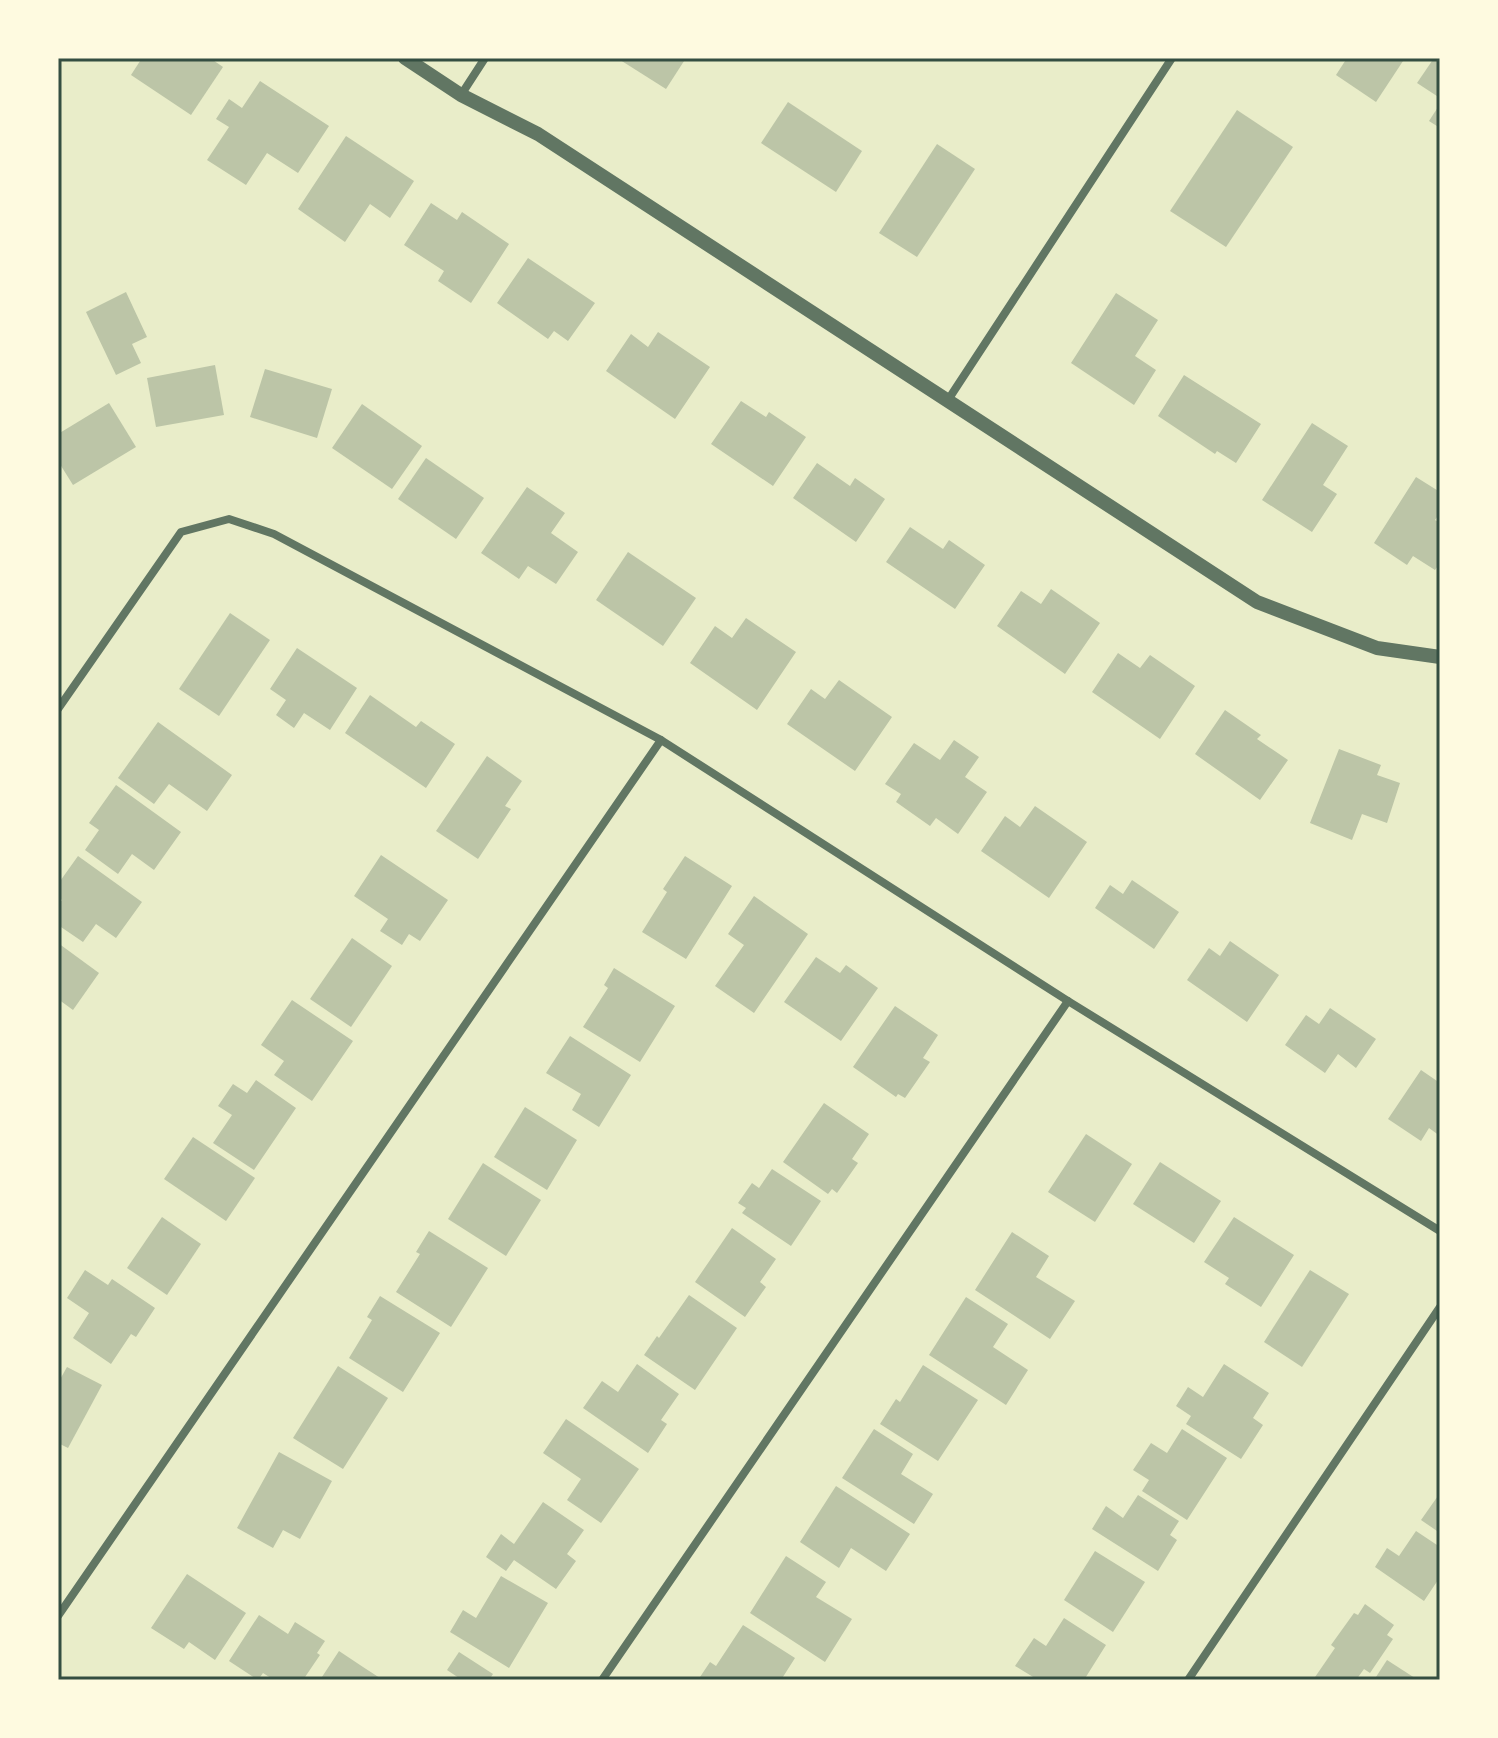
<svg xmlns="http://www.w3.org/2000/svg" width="1498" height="1738" viewBox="0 0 1498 1738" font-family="Bitter,serif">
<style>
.building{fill:#bcc5a7}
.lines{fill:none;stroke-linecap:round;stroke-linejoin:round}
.minor{stroke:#617663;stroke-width:8}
.tertiary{stroke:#617663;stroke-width:14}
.neatline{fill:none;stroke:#344e41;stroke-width:3}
</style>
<rect width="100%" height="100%" fill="#e9edc9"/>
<g class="building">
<polygon points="142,58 210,58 223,67 191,115 131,75"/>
<polygon points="617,58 686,58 666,89"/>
<polygon points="1347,58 1405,58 1376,102 1336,75"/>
<polygon points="1434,58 1440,58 1440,98 1417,83"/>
<polygon points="260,81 329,126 298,173 267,153 246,185 207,160 229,127 216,119 229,99 242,108"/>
<polygon points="788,102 862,151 836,192 761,143"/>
<polygon points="1440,104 1440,128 1429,121"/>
<polygon points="1237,110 1293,147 1226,247 1170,211"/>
<polygon points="346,136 414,181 390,218 370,204 345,242 298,209"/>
<polygon points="937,144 975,169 917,257 879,233"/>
<polygon points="431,203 457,220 462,212 509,244 471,303 438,281 444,271 404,245"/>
<polygon points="528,258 595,303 568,341 554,331 548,339 497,303"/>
<polygon points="126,292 147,337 132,344 141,363 116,375 86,312"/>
<polygon points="1116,293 1158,320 1135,356 1156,370 1134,405 1071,363"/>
<polygon points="658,332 710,367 675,419 606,371 631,334 648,347"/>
<polygon points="215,365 224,415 156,427 147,378"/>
<polygon points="265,369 332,389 317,438 250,417"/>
<polygon points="1184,375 1261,424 1236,463 1217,451 1215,454 1158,416"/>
<polygon points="741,401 766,417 769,412 806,437 773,486 711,444"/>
<polygon points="109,403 136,447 73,485 58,461 58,434"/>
<polygon points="362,404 422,446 392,489 332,448"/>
<polygon points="1312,423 1348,446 1323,485 1337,494 1312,532 1262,500"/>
<polygon points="426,458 484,498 456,539 398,499"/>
<polygon points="817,463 850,486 855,478 885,499 856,542 793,498"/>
<polygon points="1416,477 1440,492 1440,513 1435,520 1440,523 1440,563 1435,570 1413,556 1407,565 1374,543"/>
<polygon points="527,487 565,513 551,533 578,552 556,584 528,566 519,579 481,553"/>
<polygon points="910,527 943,549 949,540 985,565 955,609 886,562"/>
<polygon points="628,552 696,598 663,646 596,600"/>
<polygon points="1051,589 1100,623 1065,674 997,626 1021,591 1041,604"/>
<polygon points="230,613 270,640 219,716 179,689"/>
<polygon points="746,618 796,652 757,710 690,663 715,626 732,638"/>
<polygon points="297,648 357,688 330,730 304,713 294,728 276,715 286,700 270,689"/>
<polygon points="1118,653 1140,668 1150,655 1195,686 1160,739 1092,692"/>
<polygon points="839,680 892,717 855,771 787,724 811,689 825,699"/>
<polygon points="370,695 416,727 421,721 455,744 426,788 345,733"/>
<polygon points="1225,710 1261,735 1257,739 1288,760 1260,800 1195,754"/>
<polygon points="158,722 232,775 207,811 169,784 154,804 118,778"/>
<polygon points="954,740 979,757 965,777 987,792 958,834 936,818 930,826 896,802 901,794 885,784 914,743 940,760"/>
<polygon points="1339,749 1381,765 1377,775 1400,783 1387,823 1362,814 1352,840 1310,823"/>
<polygon points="487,756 522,781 505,806 511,809 478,859 436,831"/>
<polygon points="116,785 181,832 154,870 132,854 118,874 85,850 99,830 89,823"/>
<polygon points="1035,806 1087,842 1049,898 981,851 1005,816 1020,827"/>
<polygon points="381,855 448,900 420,941 409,934 402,945 380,931 388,919 354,896"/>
<polygon points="78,856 142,902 116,938 96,924 83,942 58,925 58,905 62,900 58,897 58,884"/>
<polygon points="685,856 732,886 686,959 642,932 667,892 663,889"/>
<polygon points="1132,880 1179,912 1154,949 1095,908 1110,885 1123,894"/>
<polygon points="754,896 808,934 754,1013 715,986 744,945 728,934"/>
<polygon points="352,938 392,966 351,1027 310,999"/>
<polygon points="1230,941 1279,975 1247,1022 1187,980 1209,948 1220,956"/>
<polygon points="58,943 99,973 73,1010 58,999"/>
<polygon points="816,957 840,973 846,965 878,988 841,1041 784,1002"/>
<polygon points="614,968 675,1006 640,1062 583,1027 608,988 604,985"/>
<polygon points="292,1000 353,1041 312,1101 274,1075 284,1061 261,1045"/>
<polygon points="895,1006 938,1035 923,1058 930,1062 905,1098 898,1094 896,1097 853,1067"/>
<polygon points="1330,1008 1376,1039 1356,1068 1338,1054 1325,1073 1285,1045 1306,1015 1319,1024"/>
<polygon points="570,1036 631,1075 599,1127 572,1110 581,1094 546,1073"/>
<polygon points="1421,1070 1440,1083 1440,1136 1429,1128 1421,1141 1388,1119"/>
<polygon points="256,1080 296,1108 254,1170 213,1143 232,1115 218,1106 233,1084 247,1093"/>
<polygon points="824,1103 869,1134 852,1159 858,1163 837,1193 832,1189 828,1194 783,1162"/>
<polygon points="525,1107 577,1140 547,1190 494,1157"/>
<polygon points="1086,1134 1132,1164 1095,1222 1048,1192"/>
<polygon points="193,1137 255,1178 226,1221 164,1179"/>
<polygon points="1160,1162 1221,1201 1194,1243 1133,1204"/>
<polygon points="483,1163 541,1200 506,1256 448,1219"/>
<polygon points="772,1169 821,1201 791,1246 742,1213 746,1208 738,1203 752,1183 759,1188"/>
<polygon points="162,1217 201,1244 167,1295 127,1268"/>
<polygon points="1234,1217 1294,1255 1261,1307 1225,1284 1229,1278 1204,1262"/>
<polygon points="732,1228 776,1259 760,1282 766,1287 745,1317 695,1282"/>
<polygon points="429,1231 488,1268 451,1327 396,1292 420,1254 416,1252"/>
<polygon points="1012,1232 1049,1256 1036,1277 1075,1301 1050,1339 975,1290"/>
<polygon points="85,1270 108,1285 112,1279 155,1308 136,1337 131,1334 111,1364 73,1338 89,1313 67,1298"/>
<polygon points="1310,1270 1349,1294 1302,1367 1264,1342"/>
<polygon points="689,1295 737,1328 695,1390 644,1355 657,1336 659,1338"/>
<polygon points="380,1296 440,1333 403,1392 349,1358 372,1320 367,1317"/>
<polygon points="966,1297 1008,1324 993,1347 1028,1370 1006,1405 929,1355"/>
<polygon points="637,1364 679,1394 661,1420 667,1424 648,1453 583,1408 602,1381 618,1392"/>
<polygon points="1224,1364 1269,1393 1253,1418 1263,1425 1241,1459 1186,1424 1191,1416 1176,1406 1188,1387 1203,1397"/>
<polygon points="923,1365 978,1400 938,1461 880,1424 896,1399 900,1402"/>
<polygon points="338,1366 388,1398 343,1469 293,1438"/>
<polygon points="67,1367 102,1385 68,1448 58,1443 58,1383"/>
<polygon points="566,1419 639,1469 601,1523 567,1500 581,1479 543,1453"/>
<polygon points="874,1429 913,1454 901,1474 933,1494 914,1524 842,1478"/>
<polygon points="1182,1429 1227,1458 1187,1520 1142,1491 1149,1480 1133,1470 1151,1443 1167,1453"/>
<polygon points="279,1452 332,1481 300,1539 283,1530 273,1548 237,1528"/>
<polygon points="836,1486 910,1534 886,1571 851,1548 839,1568 800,1542"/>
<polygon points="1440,1493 1440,1533 1421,1520"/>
<polygon points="1138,1495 1179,1521 1170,1535 1177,1540 1158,1571 1092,1529 1106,1506 1123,1518"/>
<polygon points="543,1502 584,1530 567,1554 576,1561 556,1589 514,1560 506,1571 486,1557 501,1534 514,1544"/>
<polygon points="1416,1531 1440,1547 1440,1577 1424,1601 1375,1567 1387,1548 1399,1556"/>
<polygon points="1095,1551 1145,1582 1113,1632 1064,1600"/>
<polygon points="786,1556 826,1582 816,1597 852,1619 825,1662 750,1613"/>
<polygon points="187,1574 246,1613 215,1660 189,1642 184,1649 151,1628"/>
<polygon points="501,1576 548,1603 509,1668 450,1632 463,1610 476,1618"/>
<polygon points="1365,1604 1394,1625 1387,1635 1393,1639 1370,1673 1364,1669 1356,1680 1313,1680 1335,1648 1331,1645 1354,1613 1358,1615"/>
<polygon points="259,1615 288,1634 295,1622 325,1641 317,1653 320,1655 303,1680 274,1680 263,1673 258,1680 229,1661"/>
<polygon points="1064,1618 1106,1645 1084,1680 1038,1680 1015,1666 1034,1638 1046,1646"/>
<polygon points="743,1625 795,1658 781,1680 698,1680 710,1662 716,1666"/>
<polygon points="339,1651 363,1667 383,1680 320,1680"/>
<polygon points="459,1652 493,1674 489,1680 462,1680 447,1670"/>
<polygon points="1387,1660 1418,1680 1374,1680"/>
</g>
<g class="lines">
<g class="minor">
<polyline points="461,95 485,58"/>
<polyline points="948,400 1172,58"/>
<polyline points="58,709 181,532 229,519 274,534 661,740 1068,1001 1440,1231"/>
<polyline points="58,1616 661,740"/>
<polyline points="602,1680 1068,1001"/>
<polyline points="1188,1680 1440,1307"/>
</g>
<polyline class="tertiary" points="405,58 461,95 538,134 1257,602 1377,648 1440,657"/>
</g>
<rect width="1498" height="1738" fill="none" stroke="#fefae0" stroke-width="120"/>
<rect x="60" y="60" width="1378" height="1618" class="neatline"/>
</svg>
